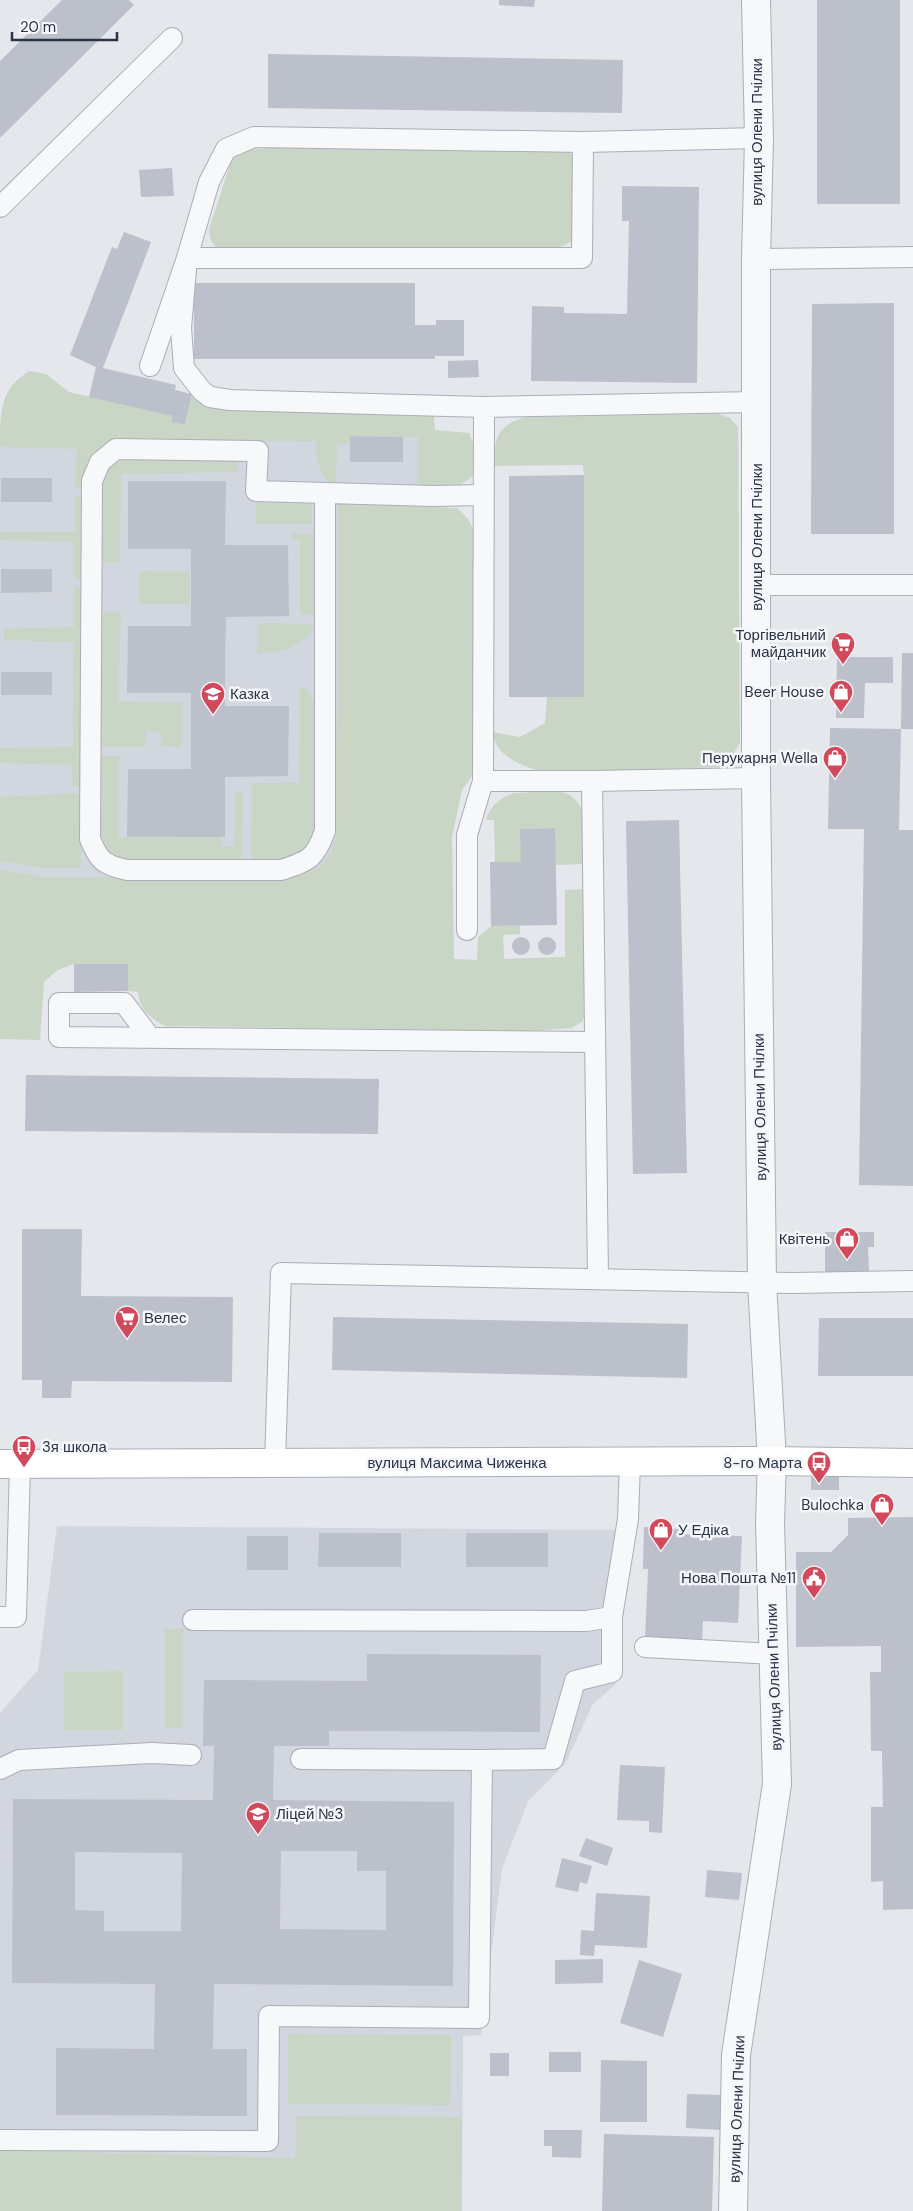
<svg xmlns="http://www.w3.org/2000/svg" width="913" height="2211" viewBox="0 0 913 2211" font-family="'DM Sans',sans-serif">
<style>
.built{fill:#d2d6de}
.green{fill:#c9d6c5}
.building{fill:#bbc0ca;fill-rule:evenodd}
.lines{fill:none;stroke-linecap:round;stroke-linejoin:round}
.lane-casing{stroke:#a9aeb7;stroke-width:22}
.street-casing{stroke:#a9aeb7;stroke-width:30}
.secondary-casing{stroke:#a9aeb7;stroke-width:30}
.lane{stroke:#f7f8fa;stroke-width:20}
.street{stroke:#f7f8fa;stroke-width:28}
.secondary{stroke:#fff;stroke-width:28}
.labels{text-anchor:middle;stroke-width:5;stroke-linejoin:round;paint-order:stroke}
.street-label{font-size:15px;fill:#2b3445;stroke:#f4f6f9}
.poi-label{font-size:15px;fill:#2b3445;stroke:#f4f6f9;text-anchor:end}
</style>
<rect width="100%" height="100%" fill="#e4e7ec"/>
<g class="built">
<polygon points="435,430 420,935 0,925 0,442"/>
<polygon points="57,1526 631,1530 615,1685 593,1704 565,1764 528,1801 502,1869 481,2035 463,2036 462,2211 0,2211 0,1713 38,1670"/>
</g>
<g class="green">
<polygon points="267,148 569,150 573,158 572,241 557,249 215,247 210,239 209,229 232,159 248,150"/>
<path d="M30,371L46,374L69,392L172,416L171,422L185,425L192,394L434,416L435,430L469,433L479,457L475,472L470,479L457,486L417,488L418,437L350,436V444L337,445L336,485C316,477 318,459 315,441L122,440C95,446 83,461 85,488L75,487L77,449L0,447C0,412 0,387 30,371Z"/>
<path d="M719,414L730,418L738,427L740,743L731,758L718,767L548,773C532,769 508,762 498,747C495,743 494,737 492,732L520,737L545,723L547,697H584V475L583,465L494,466C495,437 496,427 525,417Z"/>
<path d="M129,458L238,459V472L121,474L120,562H102C102,540 98,491 107,473C111,464 120,461 129,458Z"/>
<polygon points="75,496 84,497 83,579 74,579 74,542 0,540 0,532 75,532"/>
<polygon points="256,503 312,504 312,524 256,524"/>
<path d="M338,504L457,508L468,519L477,537L475,772L462,790L452,837L454,959L477,960L478,937L491,926H520V934L503,935L504,959L565,957V890L587,889V1011L582,1022L571,1028L530,1031L165,1026C150,1018 139,1009 138,992L128,991V964H74L58,970L44,982L40,1040L0,1039V870L43,877L288,878C318,872 325,867 336,839Z"/>
<polygon points="292,534 319,534 318,616 300,614 300,539 292,538"/>
<polygon points="139,571 190,572 190,604 139,604"/>
<polygon points="74,587 83,587 82,786 73,786 71,765 0,763 0,748 73,747 73,642 4,640 4,629 74,627"/>
<polygon points="121,612 118,701 183,703 182,747 161,747 161,732 146,731 145,747 100,747 101,613"/>
<path d="M258,623L316,624C305,647 281,653 257,653Z"/>
<polygon points="300,688 307,689 317,707 315,831 303,851 284,861 251,861 252,783 299,783"/>
<polygon points="99,756 119,756 119,838 222,837 222,847 234,847 235,792 243,792 241,862 117,860 105,851 99,839"/>
<polygon points="82,793 81,868 44,868 0,861 0,797"/>
<path d="M514,793C527,793 553,789 565,793C592,803 586,842 587,864L555,865L554,828L521,829V862H495L494,820H486C490,806 500,798 514,793Z"/>
<rect x="165" y="1629" width="18" height="99"/>
<polygon points="123,1671 123,1730 64,1730 64,1672"/>
<polygon points="288,2034 451,2035 450,2105 288,2104"/>
<polygon points="297,2116 462,2117 462,2211 0,2211 0,2150 295,2158"/>
</g>
<g class="building">
<polygon points="62,0 129,0 134,5 0,138 0,61"/>
<polygon points="499,0 535,0 534,7 499,5"/>
<rect x="817" y="0" width="83" height="204"/>
<polygon points="268,54 623,60 622,113 268,108"/>
<polygon points="172,168 174,196 141,197 139,170"/>
<polygon points="622,186 699,187 697,383 531,381 532,306 564,307 564,313 627,314 629,221 622,221"/>
<polygon points="124,232 151,242 103,368 176,385 175,390 192,394 185,425 171,422 172,416 89,397 96,367 70,355 112,247 117,249"/>
<polygon points="194,283 415,283 415,325 436,325 436,320 464,320 464,356 435,356 435,359 194,359"/>
<polygon points="894,303 894,534 811,534 812,304"/>
<polygon points="478,360 479,377 448,378 448,361"/>
<polygon points="350,436 403,437 403,462 350,462"/>
<polygon points="584,475 584,697 509,697 509,476"/>
<rect x="1" y="478" width="51" height="24"/>
<polygon points="128,481 226,481 225,545 288,545 289,616 226,617 225,663 225,706 289,706 288,776 225,777 225,837 127,837 128,769 191,769 191,693 127,693 128,626 191,626 191,549 128,549"/>
<polygon points="1,569 52,569 52,592 1,593"/>
<polygon points="902,653 913,653 913,729 901,729"/>
<polygon points="837,657 893,657 893,683 865,683 864,718 836,718"/>
<rect x="1" y="672" width="51" height="23"/>
<polygon points="830,728 901,729 899,830 913,830 913,1186 859,1185 864,829 828,829"/>
<polygon points="679,820 687,1173 633,1174 626,821"/>
<polygon points="555,828 557,925 491,926 490,862 521,862 520,829"/>
<circle cx="547" cy="946" r="9"/>
<circle cx="521" cy="946" r="9"/>
<polygon points="74,964 128,964 128,991 74,992"/>
<polygon points="26,1075 379,1079 378,1134 25,1131"/>
<polygon points="22,1229 82,1229 81,1296 233,1297 232,1382 72,1381 71,1398 42,1398 42,1380 22,1380"/>
<polygon points="825,1232 874,1232 874,1247 868,1247 869,1272 825,1273"/>
<polygon points="333,1317 688,1324 687,1378 332,1370"/>
<polygon points="819,1318 913,1318 913,1376 818,1376"/>
<polygon points="811,1474 839,1475 839,1490 811,1490"/>
<polygon points="913,1517 913,1909 883,1910 883,1881 871,1882 871,1807 883,1807 882,1751 871,1751 870,1672 881,1672 881,1646 796,1647 796,1552 831,1552 848,1535 848,1518"/>
<polygon points="644,1527 680,1529 679,1534 699,1535 700,1528 718,1529 717,1535 742,1536 738,1623 703,1621 702,1643 645,1640 648,1569 643,1569"/>
<polygon points="319,1533 401,1533 401,1567 318,1567"/>
<rect x="466" y="1533" width="82" height="34"/>
<rect x="247" y="1536" width="41" height="34"/>
<path d="M367,1654L541,1655L540,1732L329,1731V1746H274L273,1800L454,1802L453,1986L214,1984L213,2049H247V2116L56,2115V2048L154,2049L155,1984L12,1983L13,1799L213,1800L214,1746H203L204,1680L367,1681ZM281,1851H357V1871H386V1930L280,1929ZM75,1852L182,1853L181,1931H104V1911L75,1910Z"/>
<polygon points="620,1765 665,1767 662,1833 649,1832 649,1821 617,1820"/>
<polygon points="586,1838 613,1848 607,1866 579,1856"/>
<polygon points="562,1858 592,1866 587,1884 580,1882 578,1892 555,1887"/>
<polygon points="707,1870 742,1873 739,1900 705,1897"/>
<polygon points="596,1893 650,1896 647,1948 595,1945 594,1956 580,1955 581,1930 594,1931"/>
<polygon points="603,1959 603,1983 555,1984 555,1960"/>
<polygon points="639,1960 682,1974 663,2037 620,2023"/>
<rect x="549" y="2052" width="32" height="20"/>
<rect x="490" y="2053" width="19" height="23"/>
<polygon points="601,2060 647,2061 647,2122 600,2122"/>
<polygon points="687,2094 721,2095 720,2130 686,2128"/>
<polygon points="544,2130 582,2130 581,2158 552,2157 552,2146 544,2146"/>
<polygon points="604,2134 714,2137 712,2211 602,2211"/>
</g>
<g class="lines">
<defs>
<g id="lane">
<polyline points="0,207 172,38"/>
<polyline points="756,259 913,257"/>
<polyline points="150,366 187,258 209,182 226,149 254,137 583,142 759,138"/>
<polyline points="484,407 230,400 210,397 202,391 184,368 181,328 187,258 582,258 583,142"/>
<path d="M325,493V831C315,859 309,861 281,870H127C104,865 99,861 90,839L92,481L100,462L116,449L258,451L256,491L433,496L483,495"/>
<polyline points="757,585 913,585"/>
<polyline points="592,781 483,781 484,407 757,402"/>
<polyline points="467,930 467,835 483,781"/>
<polyline points="149,1036 124,1003 59,1003 59,1037 595,1042"/>
<polyline points="598,1279 592,781 756,778"/>
<polyline points="275,1463 281,1273 793,1283 913,1281"/>
<polyline points="0,1617 16,1617 20,1464"/>
<polyline points="193,1620 586,1621 612,1617"/>
<polyline points="645,1647 773,1654"/>
<polyline points="301,1759 482,1760"/>
<polyline points="0,1769 19,1760 152,1753 191,1755"/>
<polyline points="0,2140 268,2141 269,2016 479,2018 482,1760 553,1759 575,1681 612,1672 612,1617 628,1519 630,1462"/>
</g>
<polyline id="street" points="733,2211 736,2055 777,1784 770,1522 772,1461 762,1282 756,778 756,259 759,138 756,0"/>
<polyline id="secondary" points="0,1464 772,1461 913,1463"/>
</defs>
<use href="#lane" class="lane-casing"/>
<use href="#street" class="street-casing"/>
<use href="#secondary" class="secondary-casing"/>
<use href="#lane" class="lane"/>
<use href="#street" class="street"/>
<use href="#secondary" class="secondary"/>
</g>
<defs>
<symbol id="supermarket-pin" viewBox="-11 -11 22 30"><path d="M0 17L-7.5 6A9.5 9.5 0 1 1 7.5 6Z" fill="#d1495b" stroke="#f4f6f9"/><path d="M-6-5.5h2.5l.6 2H6L4.5 2H-2.5L-4.4-4H-6ZM-1.5 3.2a1.3 1.3 0 1 0 .1 0ZM3 3.2a1.3 1.3 0 1 0 .1 0Z" fill="#fff"/></symbol>
<symbol id="shop-pin" viewBox="-11 -11 22 30"><path d="M0 17L-7.5 6A9.5 9.5 0 1 1 7.5 6Z" fill="#d1495b" stroke="#f4f6f9"/><path d="M-5-2.5h2.3a2.7 3.5 0 0 1 5.4 0H5L5.5 6h-11ZM-1.5-2.5h3a1.5 2.3 0 0 0-3 0Z" fill="#fff"/></symbol>
<symbol id="school-pin" viewBox="-11 -11 22 30"><path d="M0 17L-7.5 6A9.5 9.5 0 1 1 7.5 6Z" fill="#d1495b" stroke="#f4f6f9"/><path d="M0-5L7-2L0 1L-7-2ZM-4 1L0 2.5L4 1V4Q0 6-4 4Z" fill="#fff"/></symbol>
<symbol id="bus-pin" viewBox="-11 -11 22 30"><path d="M0 17L-7.5 6A9.5 9.5 0 1 1 7.5 6Z" fill="#d1495b" stroke="#f4f6f9"/><path d="M-5-6H5V4H4V6H2V4H-2V6H-4V4H-5ZM-3.5-4V0h7V-4ZM-3.5 1.2v1.5H-2V1.2ZM2 1.2v1.5H3.5V1.2Z" fill="#fff"/></symbol>
<symbol id="civic-pin" viewBox="-11 -11 22 30"><path d="M0 17L-7.5 6A9.5 9.5 0 1 1 7.5 6Z" fill="#d1495b" stroke="#f4f6f9"/><path d="M-.6-6.5H3V-4.5H.6V-3L4-1V1h2V6H-6V1h2V-1L-.6-3ZM-1.2 2.5V6h2.4V2.5Z" fill="#fff"/></symbol>
</defs>
<g fill-rule="evenodd">
<use href="#supermarket-pin" x="829" y="630" width="28" height="38"/>
<use href="#shop-pin" x="827" y="678" width="28" height="38"/>
<use href="#school-pin" x="199" y="680" width="28" height="38"/>
<use href="#shop-pin" x="821" y="744" width="28" height="38"/>
<use href="#shop-pin" x="833" y="1225" width="28" height="38"/>
<use href="#supermarket-pin" x="113" y="1304" width="28" height="38"/>
<use href="#bus-pin" x="10" y="1433" width="28" height="38"/>
<use href="#bus-pin" x="805" y="1449" width="28" height="38"/>
<use href="#shop-pin" x="868" y="1491" width="28" height="38"/>
<use href="#shop-pin" x="647" y="1516" width="28" height="38"/>
<use href="#civic-pin" x="800" y="1564" width="28" height="38"/>
<use href="#school-pin" x="244" y="1800" width="28" height="38"/>
</g>
<g class="labels">
<g class="street-label">
<text transform="translate(757 132) rotate(-90)" y="5">вулиця Олени Пчілки</text>
<text transform="translate(757 537) rotate(-90)" y="5">вулиця Олени Пчілки</text>
<text transform="translate(760 1107) rotate(-91)" y="5">вулиця Олени Пчілки</text>
<text x="457" y="1468">вулиця Максима Чиженка</text>
<text transform="translate(774 1677) rotate(-92)" y="5">вулиця Олени Пчілки</text>
<text transform="translate(737 2109) rotate(-88)" y="5">вулиця Олени Пчілки</text>
</g>
<g class="poi-label">
<text x="826" y="640">Торгівельний<tspan x="826" dy="17">майданчик</tspan></text>
<text x="824" y="697">Beer House</text>
<text x="230" y="699" text-anchor="start">Казка</text>
<text x="818" y="763">Перукарня Wella</text>
<text x="830" y="1244">Квітень</text>
<text x="144" y="1323" text-anchor="start">Велес</text>
<text x="42" y="1452" text-anchor="start">3я школа</text>
<text x="802" y="1468">8-го Марта</text>
<text x="864" y="1510">Bulochka</text>
<text x="678" y="1535" text-anchor="start">У Едіка</text>
<text x="796" y="1583">Нова Пошта №11</text>
<text x="276" y="1819" text-anchor="start">Ліцей №3</text>
</g>
</g>
<path d="M12 32v8h105v-8" fill="none" stroke="#2b3445" stroke-width="2.5"/>
<text x="20" y="32" font-size="15" fill="#2b3445" stroke="#f4f6f9" stroke-width="4" paint-order="stroke">20 m</text>
</svg>
